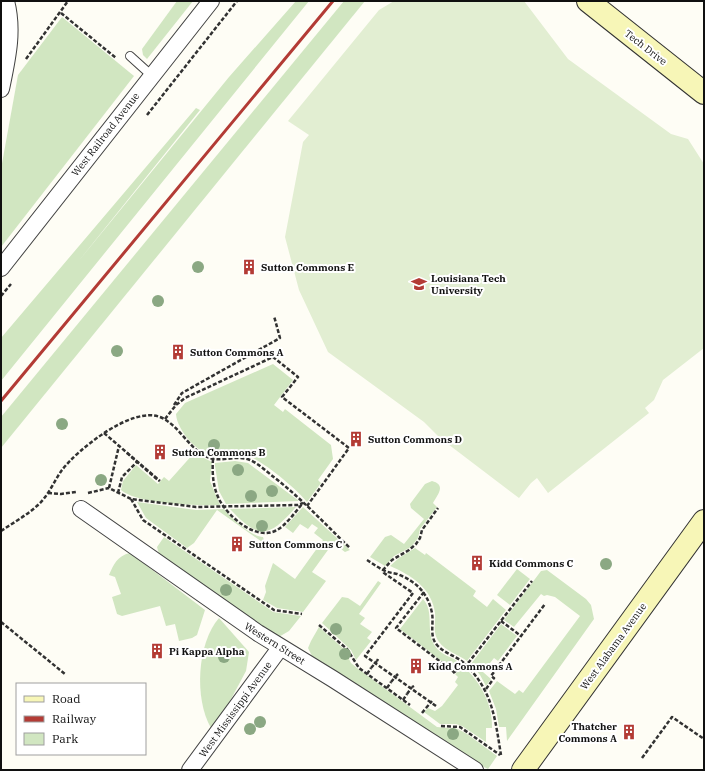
<svg xmlns="http://www.w3.org/2000/svg" width="705" height="771" viewBox="0 0 705 771" font-family="'IBM Plex Serif',serif">
<style>
.green{fill:#d1e6c1}
.pitch{fill:#e2eed2}
.lines{fill:none;stroke-linecap:round;stroke-linejoin:round}
.service-casing{stroke:#434343;stroke-width:10}
.minor-casing{stroke:#434343;stroke-width:18}
.secondary-casing{stroke:#323232;stroke-width:24}
.path{stroke:#323232;stroke-width:2.5;stroke-dasharray:4 2;stroke-linecap:butt}
.service{stroke:#fff;stroke-width:8}
.minor{stroke:#fff;stroke-width:16}
.secondary{stroke:#f7f6b7;stroke-width:22}
.rail{stroke:#b33b35;stroke-width:3}
.path-bridge{stroke:#323232;stroke-width:2.5;stroke-dasharray:4 2;stroke-linecap:butt}
.tree{fill:#8ba883}
.labels{text-anchor:middle;stroke-width:4;stroke-linejoin:round;paint-order:stroke}
.street-label{font-size:10px;fill:#101010;stroke:#fff}
.poi-label{font-size:10px;font-weight:bold;fill:#101010;stroke:#fff;text-anchor:start}
</style>
<rect width="100%" height="100%" fill="#fefdf5"/>
<g class="green">
<polygon points="177,1 193,1 147,59 143,55 142,49"/>
<polygon points="296,1 309,1 1,381 1,338 196,108 200,110 77,263 229,77"/>
<polygon points="344,1 365,1 1,448 1,417"/>
<polygon points="62,17 134,76 1,247 1,169 18,75"/>
<path d="M273,364L293,380L274,405L283,412L285,409L331,445L333,459L318,480L321,483L307,502C298,490 261,459 246,455C236,453 226,458 216,457C199,455 177,431 176,414L185,403Z"/>
<path d="M194,453L212,462L210,481L220,505C198,506 137,504 121,490L123,481L136,465L158,484L164,477L169,481Z"/>
<polygon points="235,461 248,463 299,501 226,504 219,491 215,466 215,463"/>
<path d="M432,481C447,485 437,495 433,503L437,507L420,529L418,538L411,547L394,556L385,566L370,557L385,537L391,535L404,544L424,519L411,508L410,504L425,484Z"/>
<path d="M137,502L196,510L224,509C231,518 252,537 263,537L265,544L217,510L194,543L187,548L146,518Z"/>
<path d="M296,507C269,538 259,540 230,509Z"/>
<polygon points="303,507 350,550 345,552 333,543 312,572 326,581 303,612 277,608 263,600 266,592 265,586 273,563 295,579 323,540 314,533 318,528 312,524 308,529 300,524 293,533 285,527"/>
<polygon points="164,537 269,609 273,612 301,616 289,631 277,638 159,554 157,547"/>
<path d="M415,548L425,555L426,553L476,591L473,596L487,607L493,599L506,610L467,661C459,655 446,651 439,642C432,633 436,623 435,613C432,588 411,575 390,566L399,558Z"/>
<path d="M130,553L205,610L197,635L192,638L179,641L175,624L166,626L160,606L122,616L117,614L112,597L121,594L115,577L109,575C114,564 117,556 130,553Z"/>
<polygon points="517,569 530,579 510,605 497,595"/>
<polygon points="547,570 586,599 591,605 594,619 507,741 506,727 499,727 496,709 489,691 497,681 515,694 519,690 523,693 580,616 555,597 547,595 544,596 541,594 514,627 504,620 541,571"/>
<polygon points="378,581 381,583 359,614 365,618 360,624 372,632 367,638 371,641 356,660 351,650 322,623 342,597 348,598 360,606"/>
<path d="M423,599C435,612 425,631 435,646C440,655 453,657 460,663L453,670L400,629Z"/>
<path d="M219,618L249,652L246,671L230,701L211,728C194,699 197,643 219,618Z"/>
<polygon points="501,624 517,636 498,661 494,658 483,672 491,679 486,686 480,675 471,664"/>
<polygon points="319,627 344,649 351,663 357,668 437,727 458,729 467,734 497,756 488,769 472,761 312,656 308,648 311,641"/>
<path d="M464,667C481,683 493,705 492,728H486V742L462,726L456,724H440L424,712L428,708L435,711L442,706L458,685L455,682L458,677L455,674Z"/>
</g>
<polygon class="pitch" points="394,1 524,1 568,59 671,134 688,139 704,164 704,348 663,380 654,400 645,408 649,413 548,493 537,478 531,483 519,498 440,438 424,422 328,352 299,290 285,237 303,142 309,135 288,121 379,10"/>
<g class="lines">
<defs>
<polyline id="service" points="130,56 151,75"/>
<g id="minor">
<path d="M1,89C7,60 14,31 6,1"/>
<polyline points="1,268 211,1"/>
<polyline points="81,509 258,633 333,679 475,770"/>
<polyline points="190,770 280,648"/>
</g>
<g id="secondary">
<polyline points="588,1 704,93"/>
<polyline points="523,770 704,521"/>
</g>
</defs>
<use href="#service" class="service-casing"/>
<use href="#minor" class="minor-casing"/>
<use href="#secondary" class="secondary-casing"/>
<g class="path">
<polyline points="61,13 116,58"/>
<polyline points="26,59 68,1"/>
<polyline points="147,115 237,1"/>
<polyline points="1,296 11,284"/>
<polyline points="174,405 182,393 280,338 274,316"/>
<polyline points="165,419 176,405 185,398 273,357 298,377 282,397 349,448 307,506"/>
<polyline points="104,433 160,481"/>
<path d="M213,459C212,474 213,488 220,501C229,517 255,540 275,531C286,526 295,512 303,503"/>
<polyline points="109,488 119,446"/>
<polyline points="48,493 61,494 76,492"/>
<polyline points="88,493 109,488 131,499 196,507 298,505 303,503"/>
<polyline points="118,493 122,477 137,462"/>
<polyline points="131,499 143,520 274,610 302,614"/>
<path d="M1,531C13,523 27,515 38,505C49,495 54,481 62,470C78,449 132,406 160,417C179,425 187,446 205,456C219,464 236,454 250,460C259,464 267,472 275,478C302,499 325,524 350,548"/>
<path d="M367,560C372,563 377,567 383,570C387,572 392,573 397,574C416,581 428,593 432,613C434,624 429,636 437,645C445,654 457,656 465,664C493,691 495,719 501,755"/>
<polyline points="424,592 396,628 454,672"/>
<polyline points="501,621 521,636"/>
<polyline points="1,622 65,674"/>
<polyline points="319,625 347,649 359,668 410,705"/>
<polyline points="377,661 378,659"/>
<polyline points="453,673 469,662 532,581"/>
<polyline points="367,674 371,668"/>
<polyline points="396,676 398,674"/>
<polyline points="412,687 414,686"/>
<polyline points="387,688 391,682"/>
<polyline points="486,689 494,678 491,676 545,604"/>
<polyline points="403,700 407,694"/>
<polyline points="436,706 365,656 413,593 384,573 383,570 392,560 409,550 416,544 420,538 422,530 438,508"/>
<polyline points="422,713 426,708"/>
<polyline points="441,726 460,727 500,755"/>
<polyline points="642,758 672,717 704,739"/>
</g>
<use href="#service" class="service"/>
<use href="#minor" class="minor"/>
<use href="#secondary" class="secondary"/>
<polyline class="rail" points="1,401 333,1"/>
<g class="path-bridge">
<polyline points="127,453 159,481"/>
<polyline points="371,668 377,661"/>
<polyline points="391,682 396,676"/>
<polyline points="407,694 412,687"/>
<polyline points="426,708 432,701"/>
</g>
</g>
<g class="tree">
<circle cx="198" cy="267" r="6"/>
<circle cx="158" cy="301" r="6"/>
<circle cx="117" cy="351" r="6"/>
<circle cx="62" cy="424" r="6"/>
<circle cx="214" cy="445" r="6"/>
<circle cx="238" cy="470" r="6"/>
<circle cx="101" cy="480" r="6"/>
<circle cx="272" cy="491" r="6"/>
<circle cx="251" cy="496" r="6"/>
<circle cx="262" cy="526" r="6"/>
<circle cx="606" cy="564" r="6"/>
<circle cx="226" cy="590" r="6"/>
<circle cx="336" cy="629" r="6"/>
<circle cx="345" cy="654" r="6"/>
<circle cx="224" cy="657" r="6"/>
<circle cx="260" cy="722" r="6"/>
<circle cx="250" cy="729" r="6"/>
<circle cx="453" cy="734" r="6"/>
</g>
<defs>
<symbol id="building-bare" viewBox="-9 -9 18 18"><path d="M-4-6H4V6H1V3H-1V6H-4ZM-2.5-4.3h1.7v1.8h-1.7ZM.8-4.3h1.7v1.8H.8ZM-2.5-1h1.7V.8h-1.7ZM.8-1h1.7V.8H.8Z" fill="#b33b35" stroke="#fff" stroke-width="2.5" paint-order="stroke"/></symbol>
<symbol id="university-bare" viewBox="-9 -9 18 18"><path d="M0-5L7-2L0 1L-7-2ZM-4 1L0 2.5L4 1V4Q0 6-4 4Z" fill="#b33b35" stroke="#fff" stroke-width="2.5" paint-order="stroke"/></symbol>
</defs>
<g fill-rule="evenodd">
<use href="#building-bare" x="238" y="256" width="22" height="22"/>
<use href="#university-bare" x="408" y="273" width="22" height="22"/>
<use href="#building-bare" x="167" y="341" width="22" height="22"/>
<use href="#building-bare" x="345" y="428" width="22" height="22"/>
<use href="#building-bare" x="149" y="441" width="22" height="22"/>
<use href="#building-bare" x="226" y="533" width="22" height="22"/>
<use href="#building-bare" x="466" y="552" width="22" height="22"/>
<use href="#building-bare" x="146" y="640" width="22" height="22"/>
<use href="#building-bare" x="405" y="655" width="22" height="22"/>
<use href="#building-bare" x="618" y="721" width="22" height="22"/>
</g>
<g class="labels">
<g class="street-label">
<text transform="translate(646 47) rotate(38)" y="4">Tech Drive</text>
<text transform="translate(105 134) rotate(-52)" y="4">West Railroad Avenue</text>
<text transform="translate(275 643) rotate(32)" y="4">Western Street</text>
<text transform="translate(613 646) rotate(-54)" y="4">West Alabama Avenue</text>
<text transform="translate(235 709) rotate(-54)" y="4">West Mississippi Avenue</text>
</g>
<g class="poi-label">
<text x="261" y="271">Sutton Commons E</text>
<text x="431" y="282">Louisiana Tech<tspan x="431" dy="12">University</tspan></text>
<text x="190" y="356">Sutton Commons A</text>
<text x="368" y="443">Sutton Commons D</text>
<text x="172" y="456">Sutton Commons B</text>
<text x="249" y="548">Sutton Commons C</text>
<text x="489" y="567">Kidd Commons C</text>
<text x="169" y="655">Pi Kappa Alpha</text>
<text x="428" y="670">Kidd Commons A</text>
<text x="617" y="730" text-anchor="end">Thatcher<tspan x="617" dy="12">Commons A</tspan></text>
</g>
</g>
<rect width="705" height="771" fill="none" stroke="#101010" stroke-width="4"/>
<rect x="16" y="683" width="130" height="72" fill="#ffffff" stroke="#9f9f9f"/>
<rect x="24" y="696" width="20" height="6" fill="#f7f6b7" stroke="#9f9f9f"/>
<text x="52" y="703" font-size="12" fill="#101010">Road</text>
<rect x="24" y="716" width="20" height="6" fill="#b33b35" stroke="#9f9f9f"/>
<text x="52" y="723" font-size="12" fill="#101010">Railway</text>
<rect x="24" y="733" width="20" height="12" fill="#d1e6c1" stroke="#9f9f9f"/>
<text x="52" y="743" font-size="12" fill="#101010">Park</text>
</svg>
